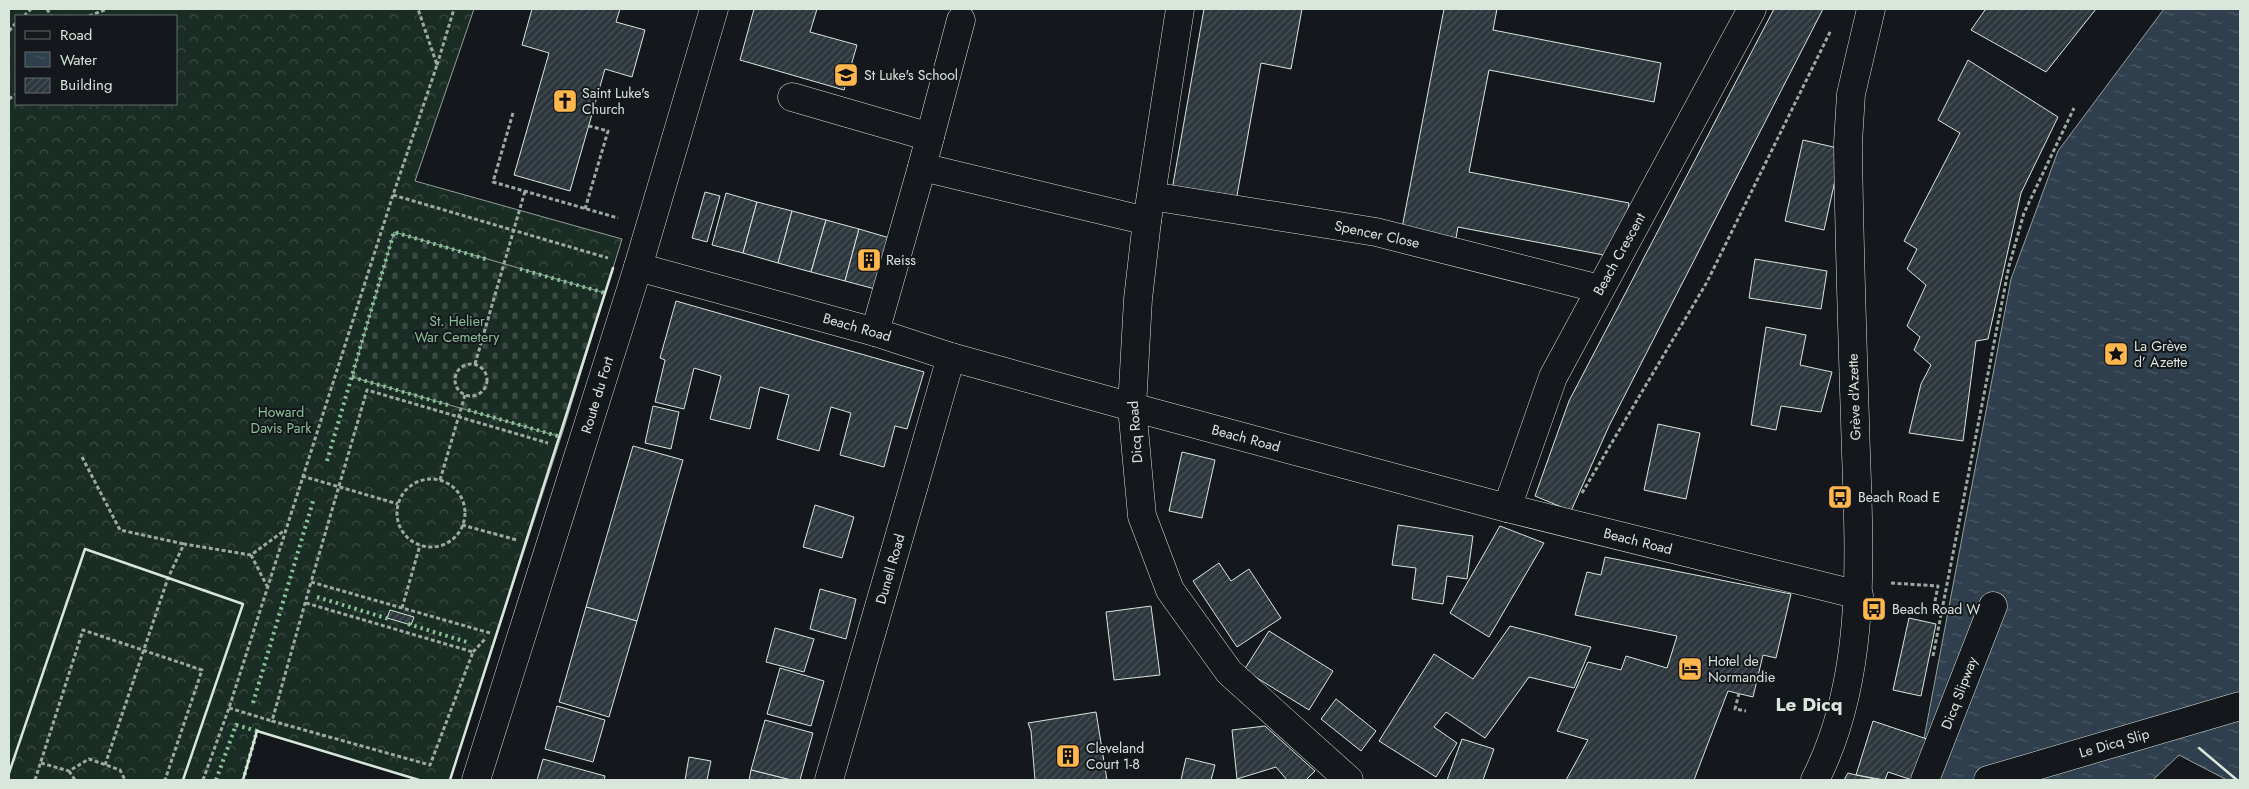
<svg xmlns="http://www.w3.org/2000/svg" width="2249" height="789" viewBox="0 0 2249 789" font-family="Jost,sans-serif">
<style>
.forest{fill:url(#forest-crowns);stroke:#939e99;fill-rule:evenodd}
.cemetery{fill:url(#cemetery-stones);stroke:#939e99}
.water{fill:url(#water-ripples);stroke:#939e99}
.building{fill:url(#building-hatch);stroke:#d8e6dc}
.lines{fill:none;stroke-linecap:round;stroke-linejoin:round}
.minor-casing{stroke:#d8e6dc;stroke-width:29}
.major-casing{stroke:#d8e6dc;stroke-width:29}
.highway-casing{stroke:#d8e6dc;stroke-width:29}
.path{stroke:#9da8a2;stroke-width:3;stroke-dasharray:4 2.5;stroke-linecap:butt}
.minor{stroke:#14181c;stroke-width:28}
.major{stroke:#14181c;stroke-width:28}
.highway{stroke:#14181c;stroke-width:28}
.hedge{stroke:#8ac095;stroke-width:4;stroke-dasharray:2.5 4;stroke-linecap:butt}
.wall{stroke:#d8e6dc;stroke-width:2.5}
.labels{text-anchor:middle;stroke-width:4;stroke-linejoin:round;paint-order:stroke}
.poi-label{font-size:14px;fill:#d8e6dc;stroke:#14181c;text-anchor:start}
.street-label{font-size:14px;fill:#d8e6dc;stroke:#14181c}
.park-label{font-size:14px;fill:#8ac095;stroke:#14181c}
.district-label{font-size:19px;font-weight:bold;fill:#d8e6dc;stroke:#14181c}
</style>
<defs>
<pattern id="forest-crowns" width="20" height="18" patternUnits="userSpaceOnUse" patternTransform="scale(1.25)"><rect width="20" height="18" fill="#1a2d24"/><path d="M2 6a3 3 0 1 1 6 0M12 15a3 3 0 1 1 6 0" fill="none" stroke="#3b4b43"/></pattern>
<pattern id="cemetery-stones" width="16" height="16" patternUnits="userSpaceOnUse" patternTransform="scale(1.25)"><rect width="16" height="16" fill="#1a2d24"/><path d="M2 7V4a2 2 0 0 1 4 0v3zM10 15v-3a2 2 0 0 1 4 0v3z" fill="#3b4b43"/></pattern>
<pattern id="water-ripples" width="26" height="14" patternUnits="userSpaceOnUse" patternTransform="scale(1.25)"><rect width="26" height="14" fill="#2f3f4d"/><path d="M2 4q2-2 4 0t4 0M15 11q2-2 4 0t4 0" fill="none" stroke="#4c5b66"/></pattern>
<pattern id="building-hatch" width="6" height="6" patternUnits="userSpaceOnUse" patternTransform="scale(1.25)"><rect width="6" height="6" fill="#2c363c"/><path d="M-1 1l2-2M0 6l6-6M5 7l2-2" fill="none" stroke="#4a5358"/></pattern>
</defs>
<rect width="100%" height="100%" fill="#14181c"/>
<path class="forest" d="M9,9H474L415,181L622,239L561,437L450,780H419L257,731L243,780H9ZM16,16H176V104H16Z"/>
<polygon class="cemetery" points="394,232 605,293 561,437 352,377"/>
<polygon class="water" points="2164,9 2240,9 2240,780 2227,780 2179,755 2153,780 1936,780 1919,765 2011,279 2058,151"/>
<g class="building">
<polygon points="532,9 620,9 616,22 645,30 632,77 605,69 570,191 514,175 549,53 522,45"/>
<polygon points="754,9 817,9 810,32 857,45 844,90 740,60"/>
<polygon points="1204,9 1302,9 1291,69 1261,63 1236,201 1172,190"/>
<polygon points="1444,9 1497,9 1493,30 1661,63 1654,102 1489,70 1469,172 1629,203 1619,258 1458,227 1456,238 1402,228"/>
<polygon points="1774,9 1823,9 1609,426 1571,511 1535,496 1569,401"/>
<polygon points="1982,9 2096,9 2046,72 1971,30 1985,10"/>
<polygon points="1968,60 2058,117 2021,193 1988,339 1976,341 1963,441 1909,433 1921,384 1931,365 1914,350 1920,337 1907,326 1926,285 1907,269 1917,249 1904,241 1960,133 1938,120"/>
<polygon points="1803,140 1842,149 1824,230 1785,221"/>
<polygon points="705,192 720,196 707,242 692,238"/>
<polygon points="726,193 757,202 743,253 712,245"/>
<polygon points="757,202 792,211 778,263 743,253"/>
<polygon points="792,211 826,220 811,272 778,263"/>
<polygon points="826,220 859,229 845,281 811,272"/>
<polygon points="859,229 893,239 879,290 845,281"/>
<polygon points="1755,259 1827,271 1821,309 1749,298"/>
<polygon points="676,301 924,372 907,429 895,426 884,467 840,455 851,413 831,407 819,451 777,439 789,395 760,387 750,429 710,419 721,376 694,368 684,409 655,402 665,360 660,358"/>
<polygon points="1766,327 1806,335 1800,365 1832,372 1821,412 1781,406 1776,430 1751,425"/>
<polygon points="653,406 679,412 671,449 645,443"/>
<polygon points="1658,424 1700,433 1686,499 1644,490"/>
<polygon points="633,446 683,460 637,621 586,607"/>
<polygon points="1182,452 1215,460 1202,518 1169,511"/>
<polygon points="815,505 854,517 842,558 803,547"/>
<polygon points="1398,525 1473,536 1467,579 1447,576 1443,604 1412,599 1416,568 1392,565"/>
<polygon points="1500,526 1544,543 1489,637 1450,613"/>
<polygon points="1605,557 1791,594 1776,658 1763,655 1753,697 1728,691 1694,780 1566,780 1588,740 1557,731 1588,662 1621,670 1626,656 1667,668 1677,636 1575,615 1587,572 1601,575"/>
<polygon points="1219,563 1231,581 1249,569 1281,618 1237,647 1193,581"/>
<polygon points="820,589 856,599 846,639 810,629"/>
<polygon points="1151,606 1160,675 1114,680 1106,612"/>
<polygon points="586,607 637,621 609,717 559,702"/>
<polygon points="390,610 414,617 411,625 387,618"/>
<polygon points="1909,618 1936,624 1921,696 1893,690"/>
<polygon points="1510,626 1591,647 1574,688 1529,677 1485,738 1446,712 1434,727 1457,743 1436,777 1379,741 1434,654 1473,679"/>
<polygon points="775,628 814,639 804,672 766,662"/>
<polygon points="1269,631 1333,671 1309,710 1244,670"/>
<polygon points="780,668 824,681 811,726 767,714"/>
<polygon points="1336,699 1376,731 1361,751 1321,719"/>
<polygon points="557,706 605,720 593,762 545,749"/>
<polygon points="1096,712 1107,780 1035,780 1031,731 1028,723"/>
<polygon points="765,720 813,733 800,780 791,780 751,770"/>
<polygon points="1873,721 1927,739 1912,780 1888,772 1885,780 1856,775"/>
<polygon points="1265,726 1315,771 1306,780 1287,780 1276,767 1237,779 1232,730"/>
<polygon points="1462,739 1494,749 1483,780 1447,780"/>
<polygon points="689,757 711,761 707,780 685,780"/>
<polygon points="1186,758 1215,765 1211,780 1181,780"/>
<polygon points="543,759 605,776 604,780 537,780"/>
<polygon points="751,770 791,780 749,780"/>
<polygon points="1848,773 1856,775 1880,780 1844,780"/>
</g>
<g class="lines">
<defs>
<g id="minor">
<polyline points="792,97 930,137"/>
<polyline points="922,167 1147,221"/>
<polyline points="1151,196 1376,232 1600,289"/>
<polyline points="638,267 875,332 951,357 1132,407 1507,508 1859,595"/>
<polyline points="875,332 922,167 961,20"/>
<polyline points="1507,508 1553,377 1752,9"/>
<polyline points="829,780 951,357"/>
<polyline points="1925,780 1993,606"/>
<polyline points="1988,780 2240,706"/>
</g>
<g id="major">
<polyline points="1180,9 1147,221 1138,299 1132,407 1142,516 1170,590 1229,672 1349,780"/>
<path d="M1815,780C1871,670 1858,540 1855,420C1852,328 1849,235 1848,143L1851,94L1871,9"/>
</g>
<polyline id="highway" points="476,780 638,267 714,9"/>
</defs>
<use href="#minor" class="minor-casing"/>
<use href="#major" class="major-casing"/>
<use href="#highway" class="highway-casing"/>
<g class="path">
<polyline points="47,9 51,16"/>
<polyline points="24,16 31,9"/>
<polyline points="89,16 107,9"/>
<polyline points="9,31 16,23"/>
<polyline points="437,65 454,9"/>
<polyline points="9,99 16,94"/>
<polyline points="513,113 493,182 618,218"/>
<polyline points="393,195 608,258"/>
<polyline points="585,209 608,131 589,126"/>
<circle cx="471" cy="380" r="16"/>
<polyline points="475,364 525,191"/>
<polyline points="82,457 120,530 184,544"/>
<polyline points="302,476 398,504"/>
<circle cx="431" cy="513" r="34"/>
<polyline points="440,480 465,395"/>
<polyline points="1582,493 1707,282 1831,30"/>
<polyline points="462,525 517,540"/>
<polyline points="251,555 267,586"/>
<polyline points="1891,583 1938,586 1933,611 1942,613"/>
<polyline points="306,603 473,652 430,765 272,721 311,582"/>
<polyline points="402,608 420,545"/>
<polyline points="490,633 311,582 367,390 548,443"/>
<polyline points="473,652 485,639"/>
<polyline points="1933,656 2009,266 2024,213 2074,108"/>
<polyline points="1739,693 1735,709 1746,711"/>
<polyline points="229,708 272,721"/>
<polyline points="41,763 69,771 89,759 120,770 125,780"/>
<polyline points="105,765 168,578 184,544 251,555 285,530"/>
<polyline points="69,771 75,780"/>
<polyline points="35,780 83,630 202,670 165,780"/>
<polyline points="203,780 229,708 393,195 437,65 418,9"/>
</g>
<use href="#minor" class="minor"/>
<use href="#major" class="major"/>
<use href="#highway" class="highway"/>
<g class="hedge">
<polyline points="520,269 605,293"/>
<polyline points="352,377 448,405"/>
<polyline points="468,410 561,437"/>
<polyline points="327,461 394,232 489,260"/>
<polyline points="317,597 389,619"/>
<polyline points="408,624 470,643"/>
<polyline points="253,703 314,498"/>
<polyline points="216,780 236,725 257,731 243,780"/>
</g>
<g class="wall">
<polyline points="2199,748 2237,780"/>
<polyline points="9,773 85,549 243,604 183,780"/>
<polyline points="243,780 257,731 419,780"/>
<polyline points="450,780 613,268"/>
</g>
</g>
<defs>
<symbol id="school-square" viewBox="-11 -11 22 22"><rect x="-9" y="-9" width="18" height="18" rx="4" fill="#ffb74d" stroke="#14181c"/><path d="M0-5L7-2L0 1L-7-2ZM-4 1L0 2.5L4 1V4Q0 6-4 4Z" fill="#111"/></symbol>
<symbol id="church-square" viewBox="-11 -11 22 22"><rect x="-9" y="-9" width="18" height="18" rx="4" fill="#ffb74d" stroke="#14181c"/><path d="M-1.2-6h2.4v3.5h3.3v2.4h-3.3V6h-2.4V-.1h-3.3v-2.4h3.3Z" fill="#111"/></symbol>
<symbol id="building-square" viewBox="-11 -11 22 22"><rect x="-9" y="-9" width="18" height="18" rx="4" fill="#ffb74d" stroke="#14181c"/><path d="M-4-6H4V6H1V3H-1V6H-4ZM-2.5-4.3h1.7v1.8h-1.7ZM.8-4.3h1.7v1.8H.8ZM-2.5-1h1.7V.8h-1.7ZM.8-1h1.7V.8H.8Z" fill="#111"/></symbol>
<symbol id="sight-square" viewBox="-11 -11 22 22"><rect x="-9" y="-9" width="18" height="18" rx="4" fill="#ffb74d" stroke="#14181c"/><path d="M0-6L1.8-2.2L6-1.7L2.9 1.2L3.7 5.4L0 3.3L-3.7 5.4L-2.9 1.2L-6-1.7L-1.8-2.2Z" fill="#111"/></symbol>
<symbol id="bus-square" viewBox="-11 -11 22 22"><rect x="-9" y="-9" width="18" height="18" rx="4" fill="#ffb74d" stroke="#14181c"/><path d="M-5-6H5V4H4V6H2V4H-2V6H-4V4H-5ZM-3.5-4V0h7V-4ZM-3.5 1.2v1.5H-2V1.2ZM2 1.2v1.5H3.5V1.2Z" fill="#111"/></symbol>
<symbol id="hotel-square" viewBox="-11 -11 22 22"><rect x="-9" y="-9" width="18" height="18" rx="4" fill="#ffb74d" stroke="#14181c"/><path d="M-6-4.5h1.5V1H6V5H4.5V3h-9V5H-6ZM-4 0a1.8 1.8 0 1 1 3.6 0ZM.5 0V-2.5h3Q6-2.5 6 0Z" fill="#111"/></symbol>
</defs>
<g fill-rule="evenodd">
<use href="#school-square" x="832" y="61" width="28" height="28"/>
<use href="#church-square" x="551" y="87" width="28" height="28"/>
<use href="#building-square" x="855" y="246" width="28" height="28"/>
<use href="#sight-square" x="2102" y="340" width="28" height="28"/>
<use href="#bus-square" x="1826" y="483" width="28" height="28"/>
<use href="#bus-square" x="1860" y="595" width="28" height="28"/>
<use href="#hotel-square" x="1676" y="655" width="28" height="28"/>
<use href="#building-square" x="1054" y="742" width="28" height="28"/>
</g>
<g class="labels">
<g class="poi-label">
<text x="864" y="80">St Luke's School</text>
<text x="582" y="98">Saint Luke's<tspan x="582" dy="16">Church</tspan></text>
<text x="886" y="265">Reiss</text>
<text x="2134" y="351">La Grève<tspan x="2134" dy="16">d’ Azette</tspan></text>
<text x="1858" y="502">Beach Road E</text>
<text x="1892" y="614">Beach Road W</text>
<text x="1708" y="666">Hotel de<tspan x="1708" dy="16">Normandie</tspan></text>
<text x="1086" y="753">Cleveland<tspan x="1086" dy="16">Court 1-8</tspan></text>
</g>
<g class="street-label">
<text transform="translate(1377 234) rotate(12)" y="5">Spencer Close</text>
<text transform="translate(1619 254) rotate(-61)" y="5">Beach Crescent</text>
<text transform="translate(857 327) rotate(16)" y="5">Beach Road</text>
<text transform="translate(597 395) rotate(-73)" y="5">Route du Fort</text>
<text transform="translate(1854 397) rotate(-92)" y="5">Grève d'Azette</text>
<text transform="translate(1135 432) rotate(-94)" y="5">Dicq Road</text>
<text transform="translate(1246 438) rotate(15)" y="5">Beach Road</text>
<text transform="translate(1638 541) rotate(14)" y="5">Beach Road</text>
<text transform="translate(890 569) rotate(-74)" y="5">Dunell Road</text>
<text transform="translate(1959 693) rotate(-69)" y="5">Dicq Slipway</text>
<text transform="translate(2114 743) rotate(-16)" y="5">Le Dicq Slip</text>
</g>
<g class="park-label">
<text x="457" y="326">St. Helier<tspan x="457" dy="16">War Cemetery</tspan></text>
<text x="281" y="417">Howard<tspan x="281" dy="16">Davis Park</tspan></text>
</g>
<g class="district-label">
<text x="1809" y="711">Le Dicq</text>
</g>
</g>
<rect width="2249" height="789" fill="none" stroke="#d8e6dc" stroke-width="20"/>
<rect x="15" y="15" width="162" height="90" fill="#14181c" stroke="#626a69"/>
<rect x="25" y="31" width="25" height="8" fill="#14181c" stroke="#626a69"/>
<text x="60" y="40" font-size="15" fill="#d8e6dc">Road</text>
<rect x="25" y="52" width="25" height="15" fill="url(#water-ripples)" stroke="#626a69"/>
<text x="60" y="65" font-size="15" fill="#d8e6dc">Water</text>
<rect x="25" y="78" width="25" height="15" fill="url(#building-hatch)" stroke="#626a69"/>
<text x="60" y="90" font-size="15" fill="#d8e6dc">Building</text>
</svg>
